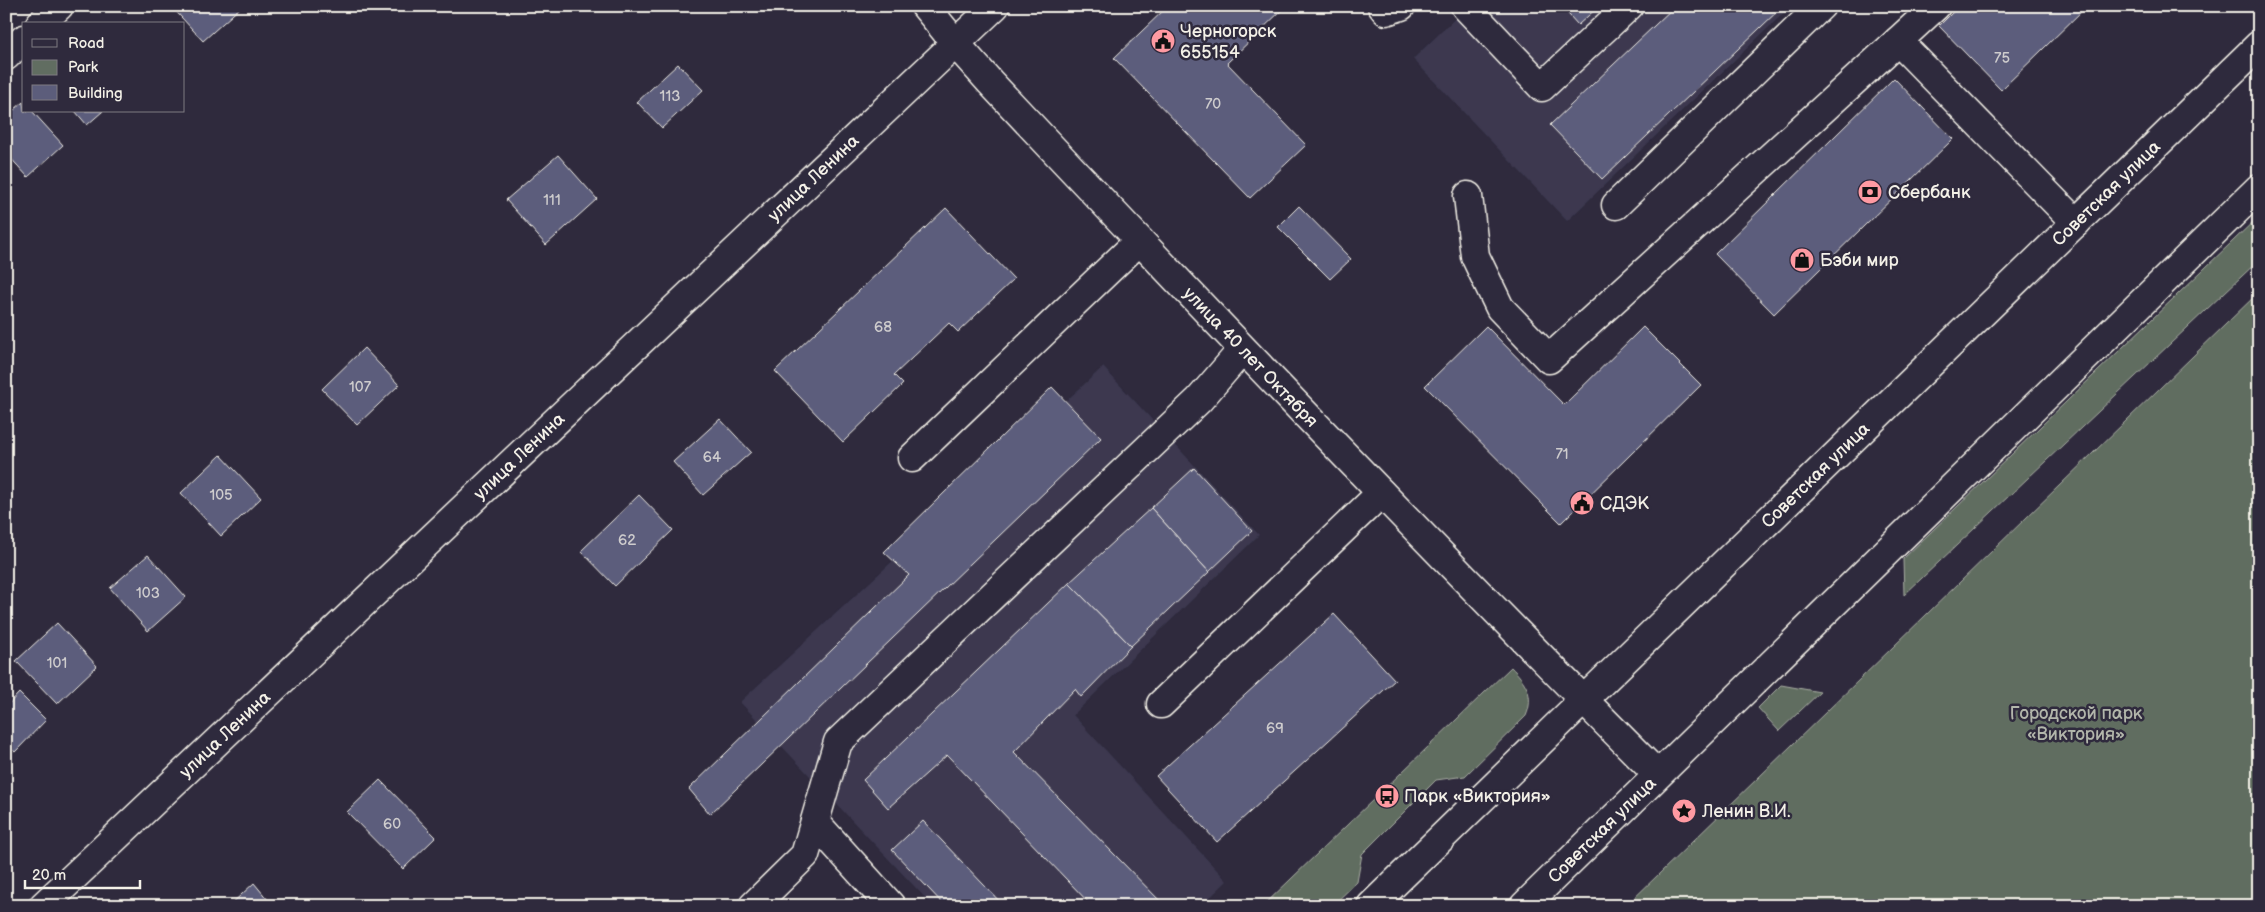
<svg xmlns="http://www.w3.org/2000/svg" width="2265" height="912" viewBox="0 0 2265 912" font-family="'Balsamiq Sans',sans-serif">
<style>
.built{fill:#3c3950}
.green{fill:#616d61;stroke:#aaafa4}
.building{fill:#5c5d7b;stroke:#f4f1e8}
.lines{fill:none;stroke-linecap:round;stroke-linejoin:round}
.minor-casing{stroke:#f4f1e8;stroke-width:31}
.major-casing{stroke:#f4f1e8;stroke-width:31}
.minor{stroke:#2f2a3d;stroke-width:28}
.major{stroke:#2f2a3d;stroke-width:28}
.labels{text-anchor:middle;stroke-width:5;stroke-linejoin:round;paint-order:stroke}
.number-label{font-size:15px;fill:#cecccd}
.poi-label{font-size:18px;fill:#f4f1e8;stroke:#2f2a3d;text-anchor:start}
.street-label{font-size:18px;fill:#f4f1e8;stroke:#2f2a3d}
.park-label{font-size:18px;fill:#b2b6ab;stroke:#2f2a3d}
</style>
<rect width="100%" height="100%" fill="#2f2a3d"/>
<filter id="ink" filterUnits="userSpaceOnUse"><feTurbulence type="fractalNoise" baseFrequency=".02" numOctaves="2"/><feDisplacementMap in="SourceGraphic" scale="10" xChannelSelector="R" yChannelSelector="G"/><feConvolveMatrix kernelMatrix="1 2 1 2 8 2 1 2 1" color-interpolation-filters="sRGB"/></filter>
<g filter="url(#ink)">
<g class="built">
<polygon points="1468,6 1791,6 1567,221 1413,59"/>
<polygon points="1103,367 1259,535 1073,715 1227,881 1201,906 933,906 740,702"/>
</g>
<g class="green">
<polygon points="2259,216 2259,260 1904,595 1903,559"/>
<polygon points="2259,292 2259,906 1626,906"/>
<path d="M1511,667C1525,681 1535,695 1526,716L1465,776L1436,780L1362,854L1357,882L1332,906H1263Z"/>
<polygon points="1781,685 1820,692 1779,731 1758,708"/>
</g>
<g class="building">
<polygon points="171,6 242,6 203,41"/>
<polygon points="1168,6 1286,6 1227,63 1306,145 1250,198 1114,58"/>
<polygon points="1561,6 1599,6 1578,25"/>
<polygon points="1675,6 1783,6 1602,179 1550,125"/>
<polygon points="1959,6 2087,6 2001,90 1939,26"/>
<polygon points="678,64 703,90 662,128 637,102"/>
<polygon points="1894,78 1953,139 1774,314 1715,254"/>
<polygon points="23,102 24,111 32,111 63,145 28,177 6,153 6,117"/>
<polygon points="75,111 103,111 87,125"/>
<polygon points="558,155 597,199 546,245 506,200"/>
<polygon points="1299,206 1351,259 1330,279 1278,227"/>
<polygon points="946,208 1014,279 958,332 949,323 894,375 903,384 843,442 775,371"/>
<polygon points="1486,326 1564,405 1643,327 1701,385 1561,523 1425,386"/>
<polygon points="364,348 399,385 357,425 322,389"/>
<polygon points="1052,387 1101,438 710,814 689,789 909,575 884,552"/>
<polygon points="720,419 751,452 703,495 673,462"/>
<polygon points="221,455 261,498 221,536 181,493"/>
<polygon points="1194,468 1252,531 1209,572 1151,508"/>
<polygon points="639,495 673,530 615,586 581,551"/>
<polygon points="1151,508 1209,572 1131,646 1069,583"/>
<polygon points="148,555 186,597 148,631 110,588"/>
<polygon points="1069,583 1131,646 1081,697 1075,689 1014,752 1165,906 1092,906 947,755 888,808 863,780"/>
<polygon points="1334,614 1395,680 1217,842 1156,776"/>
<polygon points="57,623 97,666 57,704 16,661"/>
<polygon points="19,693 46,720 15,752 6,744 6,707"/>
<polygon points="380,780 436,837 403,869 347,812"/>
<polygon points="923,821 1004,906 945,906 892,850"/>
<polygon points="254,883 273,906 229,906"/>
</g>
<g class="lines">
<defs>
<g id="minor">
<path id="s1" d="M925,6L956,44L990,82C1210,316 1431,547 1657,774"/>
<polyline points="1382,6 1386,11 1401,6"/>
<polyline points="1465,6 1542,87 1629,6"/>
<polyline points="1936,6 1898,41 2076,223"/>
<polyline points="40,24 59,6"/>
<polyline points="6,56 24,39"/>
<polyline points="1468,196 1475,256 1500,308 1549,359 1898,41"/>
<polyline points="1616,205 1821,6"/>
<polyline points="912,458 1139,241"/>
<polyline points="1161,704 1381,493"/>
<polyline points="815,822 891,906"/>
<path id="s2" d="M43,906L995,6"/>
<polyline points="753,906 805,855 838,742 1199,400 1242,350"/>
</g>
<g id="major">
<path id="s3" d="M1371,906L2259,45"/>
<path id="s4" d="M1524,906L2259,188"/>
</g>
</defs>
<use href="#minor" class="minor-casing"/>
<use href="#major" class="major-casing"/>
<use href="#minor" class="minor"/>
<use href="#major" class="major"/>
</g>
</g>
<defs>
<symbol id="civic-disc" viewBox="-11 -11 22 22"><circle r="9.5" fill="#ff9aa2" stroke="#2f2a3d"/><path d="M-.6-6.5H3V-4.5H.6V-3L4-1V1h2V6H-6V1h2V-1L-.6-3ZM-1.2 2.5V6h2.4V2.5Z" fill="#111"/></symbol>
<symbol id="bank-disc" viewBox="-11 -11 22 22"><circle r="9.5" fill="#ff9aa2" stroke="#2f2a3d"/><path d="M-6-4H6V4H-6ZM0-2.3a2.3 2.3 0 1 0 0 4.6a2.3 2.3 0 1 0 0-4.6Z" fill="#111"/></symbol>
<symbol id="shop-disc" viewBox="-11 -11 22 22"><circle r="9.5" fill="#ff9aa2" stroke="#2f2a3d"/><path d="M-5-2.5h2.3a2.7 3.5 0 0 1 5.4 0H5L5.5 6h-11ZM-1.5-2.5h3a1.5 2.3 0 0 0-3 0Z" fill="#111"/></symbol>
<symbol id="bus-disc" viewBox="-11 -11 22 22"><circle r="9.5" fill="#ff9aa2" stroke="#2f2a3d"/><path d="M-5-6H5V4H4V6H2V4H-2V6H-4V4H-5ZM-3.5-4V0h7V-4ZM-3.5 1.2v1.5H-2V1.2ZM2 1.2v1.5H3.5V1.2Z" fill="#111"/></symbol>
<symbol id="sight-disc" viewBox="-11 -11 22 22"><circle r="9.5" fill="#ff9aa2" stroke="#2f2a3d"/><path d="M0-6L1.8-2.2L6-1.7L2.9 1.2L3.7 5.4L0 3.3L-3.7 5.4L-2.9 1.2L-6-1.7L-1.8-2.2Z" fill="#111"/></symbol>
</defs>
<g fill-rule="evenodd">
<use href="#civic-disc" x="1149" y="27" width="28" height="28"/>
<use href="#bank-disc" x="1856" y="178" width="28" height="28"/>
<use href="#shop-disc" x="1788" y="246" width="28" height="28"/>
<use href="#civic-disc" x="1568" y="489" width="28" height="28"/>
<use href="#bus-disc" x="1373" y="782" width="28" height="28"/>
<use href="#sight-disc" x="1670" y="797" width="28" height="28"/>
</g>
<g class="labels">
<g class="number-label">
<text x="2002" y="63">75</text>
<text x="670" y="101">113</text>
<text x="1213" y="109">70</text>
<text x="552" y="205">111</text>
<text x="883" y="332">68</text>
<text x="360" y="392">107</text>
<text x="1562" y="459">71</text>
<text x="712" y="462">64</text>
<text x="221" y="500">105</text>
<text x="627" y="545">62</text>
<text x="148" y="598">103</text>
<text x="57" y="668">101</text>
<text x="1275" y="733">69</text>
<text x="392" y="829">60</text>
</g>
<g class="poi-label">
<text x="1180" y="37">Черногорск<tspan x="1180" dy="21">655154</tspan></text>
<text x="1888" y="198">Сбербанк</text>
<text x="1820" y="266">Бэби мир</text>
<text x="1600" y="509">СДЭК</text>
<text x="1404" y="802">Парк «Виктория»</text>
<text x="1702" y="817">Ленин В.И.</text>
</g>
<g class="street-label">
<text dy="6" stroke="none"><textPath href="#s2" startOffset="1060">улица Ленина</textPath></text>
<text dy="6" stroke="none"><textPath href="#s3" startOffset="1024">Советская улица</textPath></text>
<text dy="6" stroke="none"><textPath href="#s1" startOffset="479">улица 40 лет Октября</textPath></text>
<text dy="6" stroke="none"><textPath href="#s2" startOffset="655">улица Ленина</textPath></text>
<text dy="6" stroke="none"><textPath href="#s3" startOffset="619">Советская улица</textPath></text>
<text dy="6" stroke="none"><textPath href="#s2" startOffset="250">улица Ленина</textPath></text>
<text dy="6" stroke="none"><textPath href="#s4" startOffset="109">Советская улица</textPath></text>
</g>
<g class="park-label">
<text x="2076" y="719">Городской парк<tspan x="2076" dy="21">«Виктория»</tspan></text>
</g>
</g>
<rect width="2265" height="912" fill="none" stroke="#2f2a3d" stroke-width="25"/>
<rect x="12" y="12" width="2240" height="887" fill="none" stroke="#f4f1e8" stroke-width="2" filter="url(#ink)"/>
<rect x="22" y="22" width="162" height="90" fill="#2f2a3d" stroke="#7e7a81"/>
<rect x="32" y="39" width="25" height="8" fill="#2f2a3d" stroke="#7e7a81"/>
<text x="68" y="48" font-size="15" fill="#f4f1e8">Road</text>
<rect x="32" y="60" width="25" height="15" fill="#616d61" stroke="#7e7a81"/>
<text x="68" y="72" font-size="15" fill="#f4f1e8">Park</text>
<rect x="32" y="85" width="25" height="15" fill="#5c5d7b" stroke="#7e7a81"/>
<text x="68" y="98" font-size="15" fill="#f4f1e8">Building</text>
<path d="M25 880v8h115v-8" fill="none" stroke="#f4f1e8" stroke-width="2.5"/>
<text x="32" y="880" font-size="15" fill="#f4f1e8" stroke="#2f2a3d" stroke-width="4" paint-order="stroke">20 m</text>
</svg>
